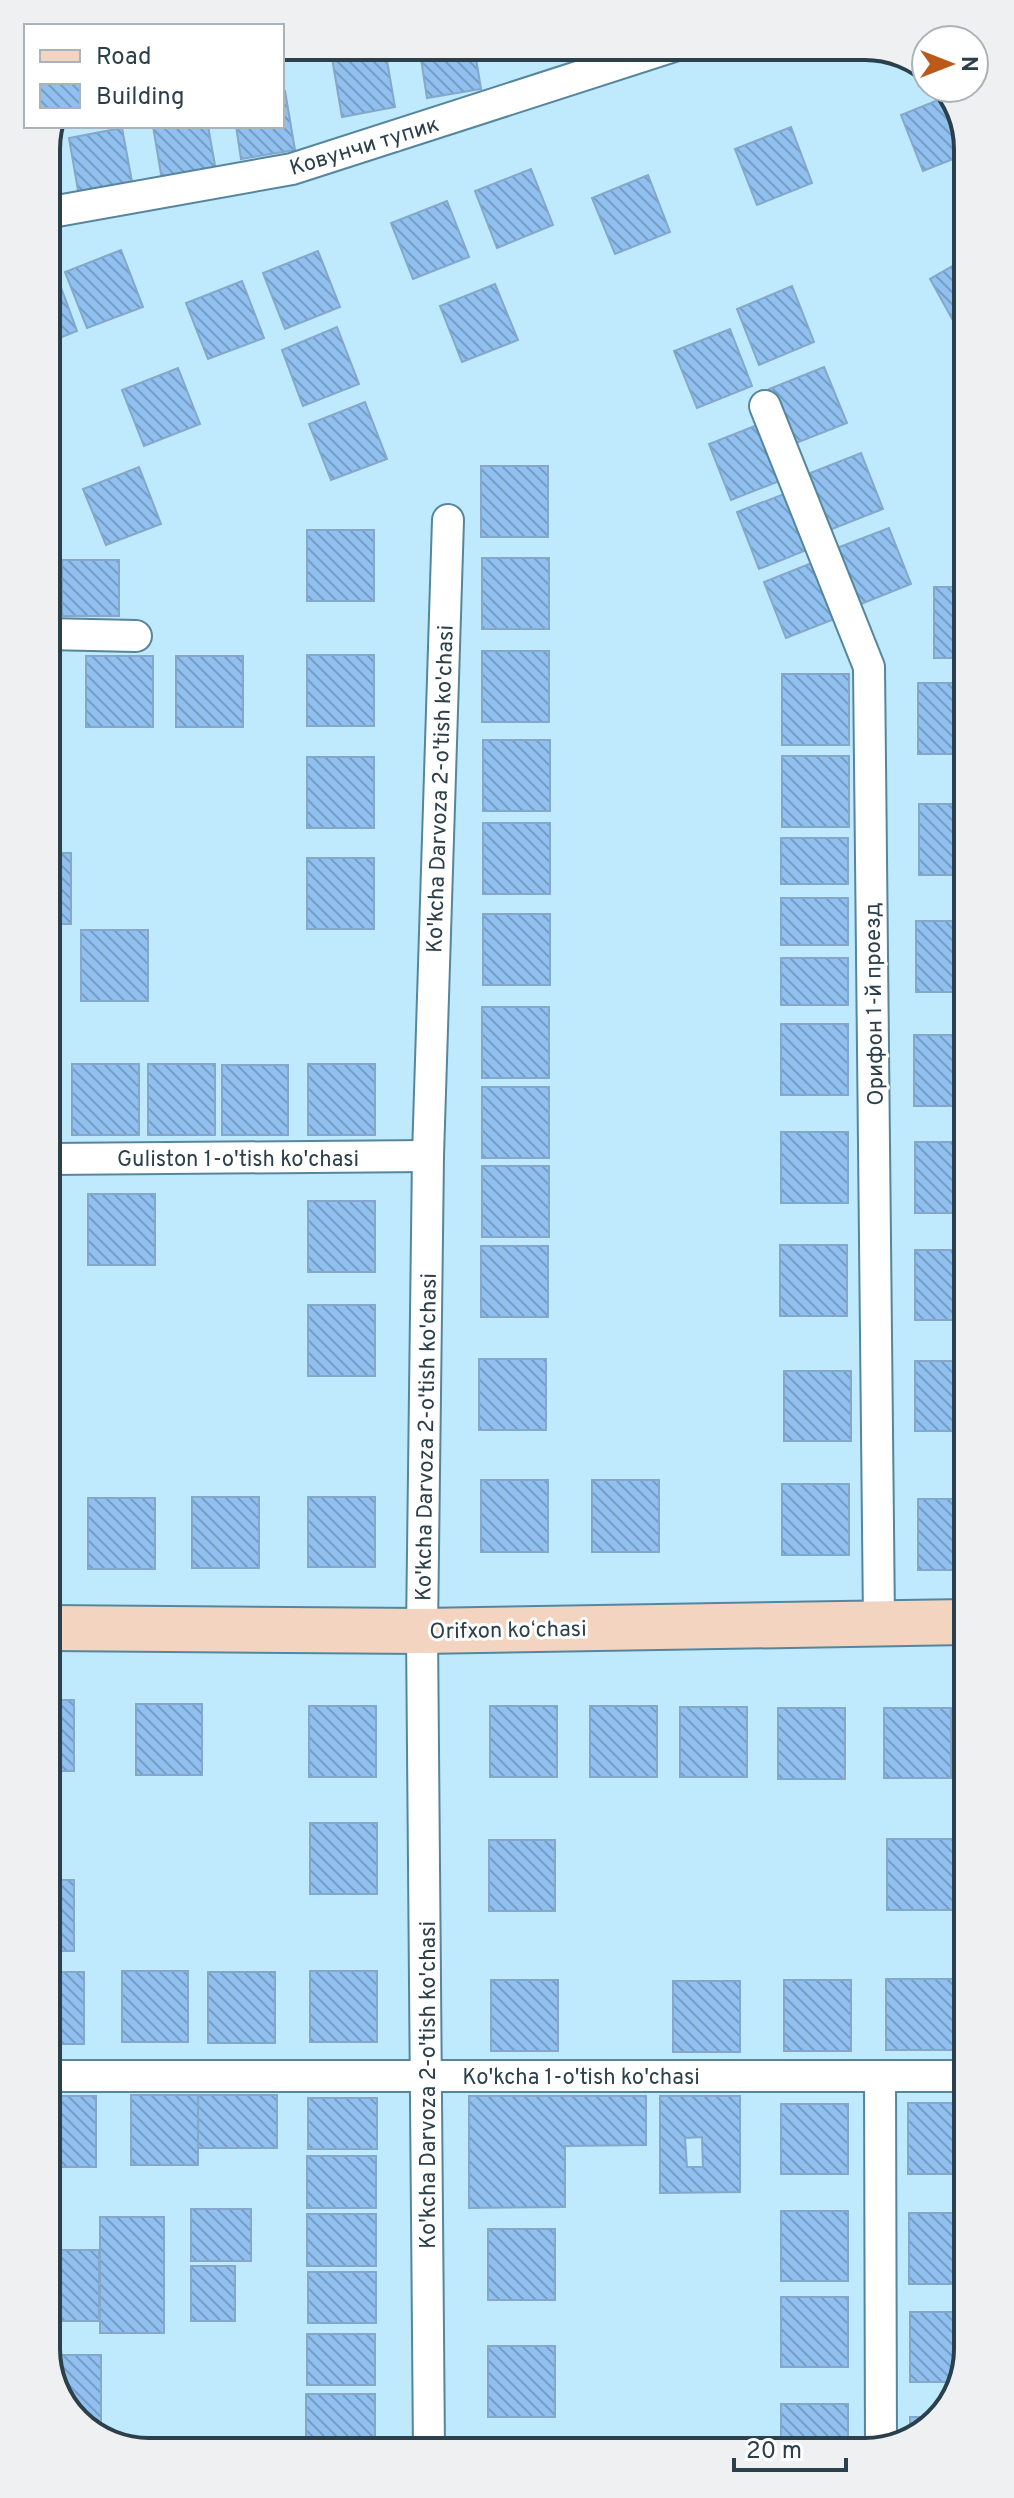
<svg xmlns="http://www.w3.org/2000/svg" width="1014" height="2498" viewBox="0 0 1014 2498" font-family="Overpass,sans-serif">
<style>
.building{fill:url(#building-back-hatch);stroke:#84a7ca;stroke-width:2;fill-rule:evenodd}
.lines{fill:none;stroke-linecap:round;stroke-linejoin:round}
.street-casing{stroke:#55869d;stroke-width:34}
.secondary-casing{stroke:#55869d;stroke-width:48}
.street{stroke:#fff;stroke-width:30}
.secondary{stroke:#f3d4c1;stroke-width:44}
.labels{text-anchor:middle;stroke-width:6;stroke-linejoin:round;paint-order:stroke}
.street-label{font-size:22px;fill:#2b404a;stroke:#fff}
.rim{fill:none;stroke:#2b404a;stroke-width:4}
</style>
<defs>
<pattern id="building-back-hatch" width="6" height="6" patternUnits="userSpaceOnUse" patternTransform="scale(2)"><rect width="6" height="6" fill="#90c0f0"/><path d="M-1 5l2 2M0 0l6 6M5-1l2 2" fill="none" stroke="#769dc4"/></pattern>
</defs>
<rect width="100%" height="100%" fill="#bfe9fd"/>
<g class="building">
<polygon points="419,46 474,46 481,89 427,98"/>
<polygon points="385,49 395,107 342,117 332,58"/>
<polygon points="285,91 295,150 241,159 236,126 282,126 282,92"/>
<polygon points="948,96 963,117 963,155 923,171 901,115"/>
<polygon points="153,126 208,126 216,171 162,180"/>
<polygon points="791,127 812,183 757,205 735,149"/>
<polygon points="122,128 133,187 79,196 69,138"/>
<polygon points="531,169 553,225 497,248 475,191"/>
<polygon points="648,175 670,232 615,254 592,198"/>
<polygon points="447,201 469,257 413,279 391,223"/>
<polygon points="121,250 143,307 87,328 65,272"/>
<polygon points="318,251 340,307 285,329 263,273"/>
<polygon points="963,260 963,331 960,333 930,279"/>
<polygon points="56,274 77,331 47,343 47,278"/>
<polygon points="242,281 264,338 208,359 186,303"/>
<polygon points="495,284 518,340 462,362 440,306"/>
<polygon points="792,286 814,342 759,365 737,309"/>
<polygon points="337,327 359,384 303,406 282,350"/>
<polygon points="730,329 752,386 697,408 674,351"/>
<polygon points="824,367 847,423 791,445 769,389"/>
<polygon points="178,368 200,424 144,446 122,390"/>
<polygon points="365,402 387,459 331,480 309,424"/>
<polygon points="765,422 787,478 731,500 709,444"/>
<polygon points="861,453 883,509 827,531 805,475"/>
<rect x="481" y="466" width="67" height="71"/>
<polygon points="139,467 161,524 106,545 83,489"/>
<polygon points="792,491 814,547 759,569 737,512"/>
<polygon points="889,528 911,584 856,606 834,549"/>
<rect x="307" y="530" width="67" height="71"/>
<rect x="482" y="558" width="67" height="71"/>
<rect x="62" y="560" width="57" height="56"/>
<polygon points="819,560 842,616 786,638 764,582"/>
<rect x="934" y="587" width="30" height="71"/>
<rect x="482" y="651" width="67" height="71"/>
<rect x="307" y="655" width="67" height="71"/>
<rect x="86" y="656" width="67" height="71"/>
<rect x="176" y="656" width="67" height="71"/>
<rect x="782" y="674" width="67" height="71"/>
<rect x="918" y="683" width="46" height="71"/>
<rect x="483" y="740" width="67" height="71"/>
<rect x="782" y="756" width="67" height="71"/>
<rect x="307" y="757" width="67" height="71"/>
<rect x="919" y="804" width="45" height="71"/>
<rect x="483" y="823" width="67" height="71"/>
<rect x="781" y="838" width="67" height="46"/>
<rect x="48" y="853" width="23" height="71"/>
<rect x="307" y="858" width="67" height="71"/>
<rect x="781" y="898" width="67" height="47"/>
<rect x="483" y="914" width="67" height="71"/>
<rect x="916" y="921" width="49" height="71"/>
<rect x="81" y="930" width="67" height="71"/>
<rect x="781" y="958" width="67" height="47"/>
<rect x="482" y="1007" width="67" height="71"/>
<rect x="781" y="1024" width="67" height="71"/>
<rect x="914" y="1035" width="51" height="71"/>
<rect x="48" y="1063" width="13" height="71"/>
<rect x="72" y="1064" width="67" height="71"/>
<rect x="148" y="1064" width="67" height="71"/>
<rect x="308" y="1064" width="67" height="71"/>
<rect x="222" y="1065" width="66" height="70"/>
<rect x="482" y="1087" width="67" height="71"/>
<rect x="781" y="1132" width="67" height="71"/>
<rect x="915" y="1142" width="50" height="71"/>
<rect x="482" y="1166" width="67" height="71"/>
<rect x="49" y="1193" width="7" height="71"/>
<rect x="88" y="1194" width="67" height="71"/>
<rect x="308" y="1201" width="67" height="71"/>
<rect x="780" y="1245" width="67" height="71"/>
<rect x="481" y="1246" width="67" height="71"/>
<polygon points="915,1250 965,1250 966,1320 915,1320"/>
<rect x="308" y="1305" width="67" height="71"/>
<rect x="479" y="1359" width="67" height="71"/>
<rect x="915" y="1361" width="51" height="70"/>
<rect x="784" y="1371" width="67" height="70"/>
<rect x="481" y="1480" width="67" height="72"/>
<rect x="592" y="1480" width="67" height="72"/>
<rect x="782" y="1484" width="67" height="71"/>
<rect x="192" y="1497" width="67" height="71"/>
<rect x="308" y="1497" width="67" height="70"/>
<rect x="49" y="1498" width="6" height="71"/>
<rect x="88" y="1498" width="67" height="71"/>
<rect x="918" y="1499" width="48" height="71"/>
<rect x="50" y="1700" width="24" height="71"/>
<rect x="136" y="1704" width="66" height="71"/>
<rect x="309" y="1706" width="67" height="71"/>
<rect x="490" y="1706" width="67" height="71"/>
<rect x="590" y="1706" width="67" height="71"/>
<rect x="680" y="1707" width="67" height="70"/>
<rect x="778" y="1708" width="67" height="71"/>
<rect x="884" y="1708" width="67" height="70"/>
<rect x="310" y="1823" width="67" height="71"/>
<rect x="887" y="1839" width="67" height="71"/>
<rect x="489" y="1840" width="66" height="71"/>
<rect x="50" y="1880" width="24" height="71"/>
<rect x="122" y="1971" width="66" height="71"/>
<rect x="310" y="1971" width="67" height="71"/>
<polygon points="50,1972 84,1972 84,2044 51,2044"/>
<rect x="208" y="1972" width="67" height="71"/>
<rect x="886" y="1979" width="67" height="71"/>
<rect x="491" y="1980" width="67" height="71"/>
<rect x="784" y="1980" width="67" height="71"/>
<rect x="673" y="1981" width="67" height="71"/>
<rect x="131" y="2095" width="67" height="70"/>
<rect x="198" y="2095" width="79" height="53"/>
<rect x="51" y="2096" width="45" height="71"/>
<polygon points="469,2096 646,2096 646,2145 565,2146 565,2207 469,2208"/>
<path d="M660,2096H740V2192L660,2193ZM702,2137L703,2167H687L685,2138Z"/>
<rect x="308" y="2098" width="69" height="51"/>
<polygon points="908,2103 967,2103 968,2174 908,2174"/>
<rect x="781" y="2104" width="67" height="70"/>
<rect x="307" y="2156" width="69" height="52"/>
<rect x="191" y="2209" width="60" height="52"/>
<rect x="781" y="2211" width="67" height="70"/>
<rect x="909" y="2213" width="59" height="71"/>
<rect x="307" y="2214" width="69" height="52"/>
<rect x="100" y="2217" width="64" height="116"/>
<rect x="488" y="2229" width="67" height="71"/>
<rect x="51" y="2250" width="48" height="71"/>
<rect x="191" y="2266" width="44" height="55"/>
<rect x="308" y="2272" width="68" height="51"/>
<rect x="781" y="2297" width="67" height="70"/>
<polygon points="910,2312 968,2312 968,2349 957,2382 910,2382"/>
<rect x="307" y="2334" width="68" height="51"/>
<rect x="488" y="2346" width="67" height="71"/>
<polygon points="51,2355 101,2355 101,2426 83,2426 51,2381"/>
<rect x="306" y="2394" width="69" height="51"/>
<rect x="781" y="2404" width="67" height="43"/>
<polygon points="910,2417 938,2417 910,2438"/>
</g>
<g class="lines">
<defs>
<g id="street">
<polyline points="46,213 292,169 674,46"/>
<polyline points="765,406 869,667 879,1622"/>
<polyline points="47,634 136,636"/>
<polyline points="49,1159 428,1156"/>
<polyline points="51,2076 967,2076"/>
<polyline points="880,2076 881,2447"/>
<polyline points="429,2450 422,1631 428,1156 448,520"/>
</g>
<polyline id="secondary" points="50,1628 422,1631 966,1622"/>
</defs>
<use href="#street" class="street-casing"/>
<use href="#secondary" class="secondary-casing"/>
<use href="#street" class="street"/>
<use href="#secondary" class="secondary"/>
</g>
<g class="labels">
<g class="street-label">
<text transform="translate(364 145) rotate(-17)" y="8">Ковунчи тупик</text>
<text transform="translate(439 789) rotate(-88)" y="8">Ko'kcha Darvoza 2-o'tish ko'chasi</text>
<text transform="translate(873 1004) rotate(-91)" y="8">Орифон 1-й проезд</text>
<text x="238" y="1166">Guliston 1-o'tish ko'chasi</text>
<text transform="translate(425 1437) rotate(-89)" y="8">Ko'kcha Darvoza 2-o'tish ko'chasi</text>
<text transform="translate(508 1629) rotate(-1)" y="8">Orifxon koʻchasi</text>
<text x="581" y="2084">Ko'kcha 1-o'tish ko'chasi</text>
<text transform="translate(427 2085) rotate(-90)" y="8">Ko'kcha Darvoza 2-o'tish ko'chasi</text>
</g>
</g>
<path d="M0 0H1014V2498H0ZM149 60H865A89 89 0 0 1 954 149V2349A89 89 0 0 1 865 2438H149A89 89 0 0 1 60 2349V149A89 89 0 0 1 149 60Z" fill="#eef0f1" fill-rule="evenodd"/>
<path class="rim" d="M149 60H865A89 89 0 0 1 954 149V2349A89 89 0 0 1 865 2438H149A89 89 0 0 1 60 2349V149A89 89 0 0 1 149 60Z"/>
<rect x="24" y="24" width="260" height="104" fill="#ffffff" stroke="#aab3b7" stroke-width="2"/>
<rect x="40" y="50" width="40" height="12" fill="#f3d4c1" stroke="#aab3b7" stroke-width="2"/>
<text x="96" y="64" font-size="24" fill="#2b404a">Road</text>
<rect x="40" y="84" width="40" height="24" fill="url(#building-back-hatch)" stroke="#aab3b7" stroke-width="2"/>
<text x="96" y="104" font-size="24" fill="#2b404a">Building</text>
<g transform="translate(950 64) rotate(90)"><circle r="38" fill="#ffffff" stroke="#aab3b7" stroke-width="2"/>
<path d="M0-6L14 30L0 20L-14 30Z" fill="#ba5918"/>
<text y="-12" font-size="22" font-weight="bold" text-anchor="middle" fill="#2b404a">N</text>
</g>
<path d="M734 2458v12h112v-12" fill="none" stroke="#2b404a" stroke-width="4"/>
<text x="746" y="2458" font-size="24" fill="#2b404a" stroke="#ffffff" stroke-width="6" paint-order="stroke">20 m</text>
</svg>
